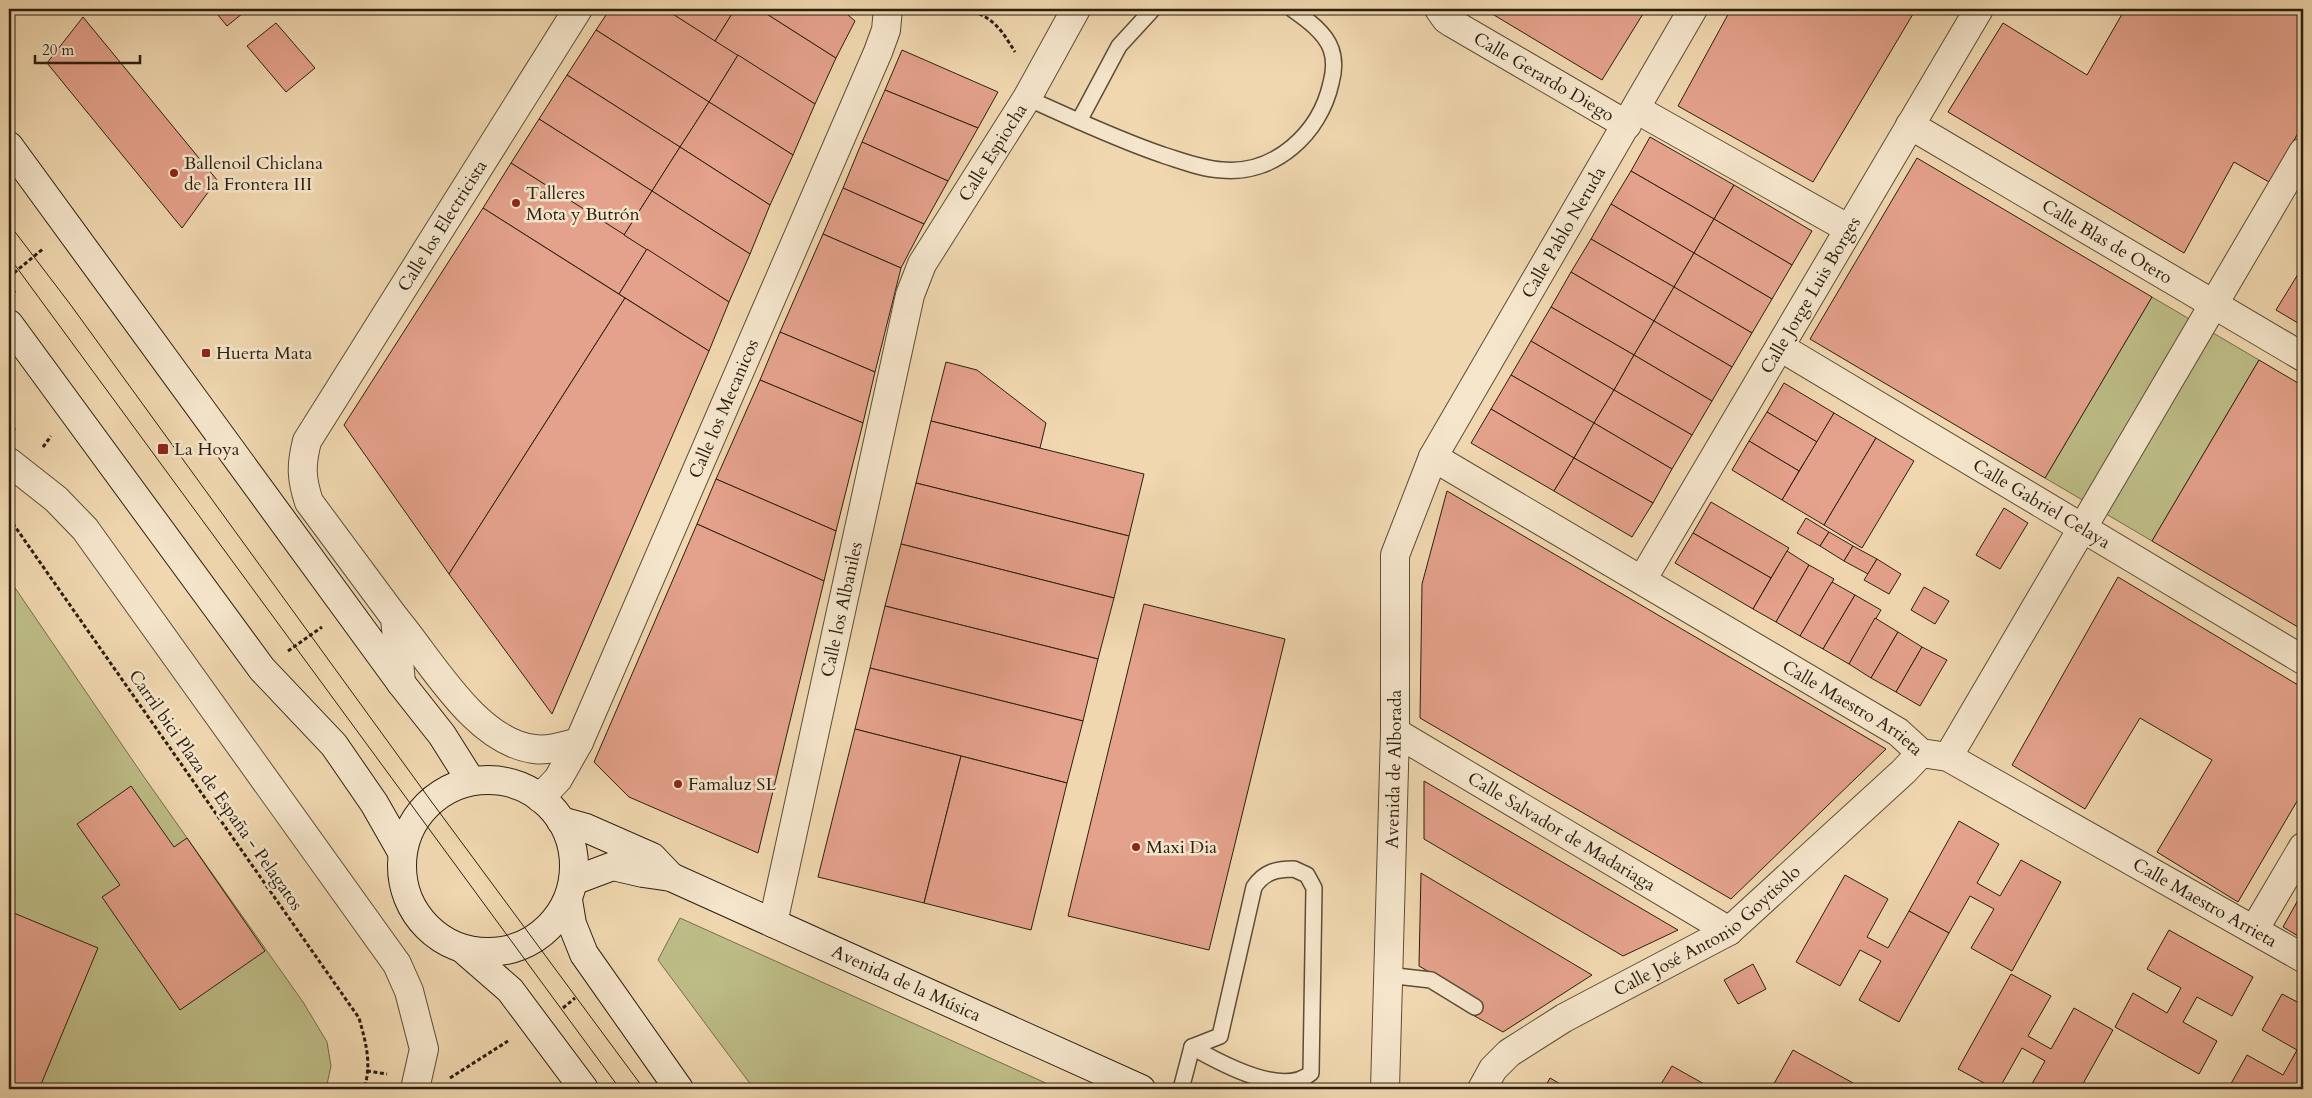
<svg xmlns="http://www.w3.org/2000/svg" width="2312" height="1098" viewBox="0 0 2312 1098" font-family="Cardo,serif">
<style>
.green{fill:#bebd87;stroke:#746e4c}
.building{fill:#e4a18b;stroke:#2b1f11}
.lines{fill:none;stroke-linecap:round;stroke-linejoin:round}
.lane-casing{stroke:#5c4d38;stroke-width:18}
.street-casing{stroke:#5c4d38;stroke-width:30}
.secondary-casing{stroke:#2b1f11;stroke-width:30}
.path{stroke:#2b1f11;stroke-width:3;stroke-dasharray:4 2.5;stroke-linecap:butt}
.lane{stroke:#f5e5cb;stroke-width:15}
.street{stroke:#f5e5cb;stroke-width:28}
.secondary{stroke:#f5e5cb;stroke-width:28}
.tram{stroke:#2b1f11;stroke-width:1}
.poi-dot{fill:#8f2418;stroke:#f5e5cb;stroke-width:2}
.labels{text-anchor:middle;stroke-width:5;stroke-linejoin:round;paint-order:stroke}
.street-label{font-size:18px;fill:#2b1f11;stroke:#f5e5cb}
.poi-label{font-size:18px;fill:#2b1f11;stroke:#f5e5cb;text-anchor:start}
</style>
<rect width="100%" height="100%" fill="#f0d7af"/>
<filter id="stains"><feTurbulence type="fractalNoise" baseFrequency=".004" numOctaves="4"/><feColorMatrix values="0 0 0 0 .2 0 0 0 0 .09 0 0 0 0 .02 0 0 0 .5 -.17"/></filter>
<radialGradient id="worn" r=".72"><stop offset=".6" stop-color="#630" stop-opacity="0"/><stop offset="1" stop-color="#630" stop-opacity=".3"/></radialGradient>
<g class="green">
<polygon points="2152,297 2259,360 2152,541 2045,478"/>
<polygon points="9,579 144,777 303,1002 327,1042 331,1066 326,1089 9,1089"/>
<polygon points="680,918 1059,1089 754,1089 658,960"/>
</g>
<g class="building">
<polygon points="213,9 248,9 227,26"/>
<polygon points="610,9 665,9 738,55 709,102 596,30"/>
<polygon points="665,9 735,9 715,41"/>
<polygon points="735,9 759,9 836,58 815,104 715,41"/>
<polygon points="759,9 841,9 855,21 836,58"/>
<polygon points="1484,9 1646,9 1602,80"/>
<polygon points="1731,9 1916,9 1813,182 1678,106"/>
<polygon points="2125,9 2303,9 2303,125 2269,182 2234,162 2184,253 1948,112 2003,23 2087,75"/>
<polygon points="83,17 217,180 182,228 47,63"/>
<polygon points="276,23 315,68 286,92 247,46"/>
<polygon points="596,30 709,102 680,147 567,75"/>
<polygon points="902,50 998,92 978,128 885,90"/>
<polygon points="738,55 815,104 793,155 709,102"/>
<polygon points="567,75 680,147 652,191 539,119"/>
<polygon points="885,90 978,128 948,181 862,142"/>
<polygon points="709,102 793,155 770,205 680,147"/>
<polygon points="539,119 652,191 624,235 511,163"/>
<polygon points="1650,137 1734,185 1714,219 1631,171"/>
<polygon points="862,142 948,181 924,224 843,188"/>
<polygon points="680,147 770,205 750,254 652,191"/>
<polygon points="1917,158 2152,297 2045,478 1810,339"/>
<polygon points="511,163 647,249 619,294 483,208"/>
<polygon points="1631,171 1714,219 1694,253 1611,204"/>
<polygon points="1734,185 1812,231 1792,265 1714,219"/>
<polygon points="843,188 924,224 901,268 823,234"/>
<polygon points="652,191 750,254 729,302 624,235"/>
<polygon points="2303,194 2303,205 2299,202"/>
<polygon points="1611,204 1694,253 1674,287 1591,239"/>
<polygon points="483,208 625,298 449,574 344,425"/>
<polygon points="1714,219 1792,265 1772,299 1694,253"/>
<polygon points="823,234 901,268 875,372 780,332"/>
<polygon points="1591,239 1674,287 1654,321 1571,272"/>
<polygon points="647,249 729,302 709,351 619,294"/>
<polygon points="1694,253 1772,299 1752,333 1674,287"/>
<polygon points="2303,266 2303,326 2276,310"/>
<polygon points="1571,272 1654,321 1634,355 1551,307"/>
<polygon points="1674,287 1752,333 1732,367 1654,321"/>
<polygon points="625,298 709,351 552,714 449,574"/>
<polygon points="1551,307 1634,355 1614,390 1531,341"/>
<polygon points="1654,321 1732,367 1712,401 1634,355"/>
<polygon points="780,332 875,372 863,423 760,380"/>
<polygon points="1531,341 1614,390 1594,423 1511,375"/>
<polygon points="1634,355 1712,401 1692,435 1614,390"/>
<polygon points="2259,360 2303,386 2303,630 2152,541"/>
<polygon points="946,362 977,370 1046,423 1040,448 931,421"/>
<polygon points="1511,375 1594,423 1574,458 1491,409"/>
<polygon points="760,380 863,423 836,531 716,479"/>
<polygon points="1784,383 1834,413 1817,442 1767,412"/>
<polygon points="1614,390 1692,435 1672,469 1594,423"/>
<polygon points="1491,409 1574,458 1554,491 1471,443"/>
<polygon points="1767,412 1817,442 1799,471 1749,441"/>
<polygon points="1834,413 1876,438 1824,525 1782,500"/>
<polygon points="931,421 1144,474 1129,536 916,483"/>
<polygon points="1594,423 1672,469 1653,503 1574,458"/>
<polygon points="1876,438 1914,461 1862,548 1824,525"/>
<polygon points="1749,441 1799,471 1782,500 1732,470"/>
<polygon points="1574,458 1653,503 1632,537 1554,491"/>
<polygon points="716,479 836,531 824,581 697,524"/>
<polygon points="916,483 1129,536 1114,598 901,544"/>
<polygon points="1447,491 1886,749 1731,899 1420,718 1422,584"/>
<polygon points="1711,502 1789,548 1771,578 1693,533"/>
<polygon points="2004,508 2028,523 2000,569 1976,555"/>
<polygon points="1806,518 1829,532 1820,546 1797,533"/>
<polygon points="697,524 824,581 758,853 629,797 594,762"/>
<polygon points="1829,532 1853,546 1844,561 1820,546"/>
<polygon points="1693,533 1771,578 1753,609 1675,563"/>
<polygon points="901,544 1114,598 1098,659 885,606"/>
<polygon points="1853,546 1877,559 1868,574 1844,561"/>
<polygon points="1787,551 1809,565 1776,622 1753,609"/>
<polygon points="1877,559 1901,574 1889,594 1864,580"/>
<polygon points="1809,565 1834,579 1800,636 1776,622"/>
<polygon points="2118,577 2303,688 2303,791 2238,902 2157,852 2212,760 2140,718 2085,809 2012,765"/>
<polygon points="1832,582 1855,595 1823,649 1800,636"/>
<polygon points="1924,587 1949,601 1935,624 1911,610"/>
<polygon points="1855,595 1881,610 1849,664 1823,649"/>
<polygon points="1144,604 1285,639 1209,950 1068,916"/>
<polygon points="885,606 1098,659 1083,721 870,668"/>
<polygon points="1875,618 1898,632 1871,678 1849,664"/>
<polygon points="1898,632 1922,647 1896,692 1871,678"/>
<polygon points="1922,647 1947,660 1920,706 1896,692"/>
<polygon points="870,668 1083,721 1067,783 855,729"/>
<polygon points="855,729 961,756 924,903 818,877"/>
<polygon points="961,756 1067,783 1031,930 924,903"/>
<polygon points="1424,781 1678,930 1623,956 1424,839"/>
<polygon points="131,786 174,847 187,838 265,951 180,1010 102,897 120,885 77,824"/>
<polygon points="1959,821 1999,844 1977,883 2000,896 2021,860 2061,882 2012,971 1971,948 1994,909 1970,896 1949,933 1909,911"/>
<polygon points="1421,873 1592,975 1503,1032 1471,1014 1479,1001 1419,966"/>
<polygon points="1845,875 1888,899 1867,937 1888,948 1909,911 1949,933 1899,1022 1859,1000 1881,961 1860,950 1840,986 1796,962"/>
<polygon points="2303,891 2303,939 2283,927"/>
<polygon points="9,911 98,948 39,1089 9,1089"/>
<polygon points="2169,930 2253,977 2232,1016 2197,997 2183,1022 2217,1041 2199,1074 2115,1027 2133,993 2167,1013 2181,988 2147,969"/>
<polygon points="1753,964 1766,989 1738,1004 1724,980"/>
<polygon points="2011,974 2051,996 2028,1036 2051,1049 2074,1008 2113,1030 2080,1089 2029,1089 2045,1061 2022,1048 1999,1089 1995,1089 1958,1069"/>
<polygon points="2282,994 2303,1005 2303,1075 2299,1083 2303,1086 2303,1089 2228,1089 2247,1055 2283,1075 2297,1050 2262,1030"/>
<polygon points="1793,1050 1864,1089 1771,1089"/>
<polygon points="1672,1066 1713,1089 1658,1089"/>
<polygon points="1550,1078 1569,1089 1544,1089"/>
</g>
<g class="lines">
<defs>
<g id="lane">
<path d="M1027,98C1072,118 1116,139 1163,155C1182,161 1202,169 1222,170C1275,175 1320,133 1331,83C1334,72 1335,60 1331,49C1325,32 1306,19 1292,9"/>
<polyline points="1079,121 1119,46 1153,9"/>
<path d="M1294,869L1307,875L1314,888L1311,1073C1283,1098 1220,1063 1192,1047L1220,1036L1254,887C1264,872 1276,869 1294,869Z"/>
<polyline points="1387,975 1431,980 1475,1007"/>
<polyline points="1181,1089 1192,1047"/>
</g>
<g id="street">
<path id="s1" d="M1439,9L1446,19L1452,23L1627,125"/>
<polyline points="1636,109 1849,229"/>
<path id="s2" d="M1910,125L2303,357"/>
<path id="s3" d="M1780,347L2303,660"/>
<path id="s4" d="M1433,457L1898,732L1921,753L1948,757L2303,958"/>
<polyline points="9,462 56,499 85,529 397,964 409,991 424,1049 415,1089"/>
<path id="s5" d="M1642,580L1979,9"/>
<path d="M395,618C430,659 475,742 534,749C549,751 564,746 579,742"/>
<path id="s6" d="M401,683L395,618L309,502C301,478 301,465 307,441L578,9"/>
<path id="s7" d="M1395,732L1729,931"/>
<polyline points="1948,757 2303,152"/>
<path id="s8" d="M540,798L558,779L579,742L878,52L886,30L888,9"/>
<path id="s9" d="M773,923L910,295L922,264L1027,98L1076,9"/>
<polyline points="2254,930 2303,847"/>
<path id="s10" d="M1385,1089L1395,732V555L1433,457L1693,9"/>
<path id="s11" d="M1482,1089L1493,1069L1509,1053L1564,1018L1729,931L1903,772L1921,753"/>
</g>
<g id="secondary">
<polyline points="9,146 401,683 442,735 471,781"/>
<polyline points="9,324 262,669 334,745 374,803 402,852"/>
<circle cx="488" cy="866" r="86"/>
<polyline points="561,821 586,828 652,857 671,877"/>
<path id="s12" d="M573,881L613,866L643,873L671,877L1141,1089"/>
<polyline points="568,900 572,924 584,954 679,1089"/>
<polyline points="464,950 510,990 584,1089"/>
</g>
</defs>
<use href="#lane" class="lane-casing"/>
<use href="#street" class="street-casing"/>
<use href="#secondary" class="secondary-casing"/>
<g class="path">
<path d="M967,9C994,18 1001,29 1015,52"/>
<polyline points="9,277 44,248"/>
<polyline points="9,284 15,293"/>
<polyline points="9,425 15,430"/>
<polyline points="43,447 51,436"/>
<path d="M9,518L359,1018C366,1043 372,1064 364,1089"/>
<polyline points="288,651 322,627"/>
<polyline points="563,1008 575,998"/>
<polyline points="367,1071 387,1074"/>
<polyline points="450,1078 508,1041"/>
</g>
<use href="#lane" class="lane"/>
<use href="#street" class="street"/>
<use href="#secondary" class="secondary"/>
<g class="tram">
<polyline points="9,224 70,304 431,801 644,1089"/>
<polyline points="9,257 620,1089"/>
</g>
</g>
<g class="poi-dot">
<circle cx="174" cy="173" r="5"/>
<circle cx="516" cy="203" r="5"/>
<rect x="201" y="348" width="10" height="10" rx="2.5"/>
<rect x="157" y="443" width="12" height="12" rx="2.5"/>
<circle cx="678" cy="784" r="5"/>
<circle cx="1136" cy="847" r="5"/>
</g>
<g class="labels">
<g class="street-label">
<text dy="6" stroke="none"><textPath href="#s1" startOffset="126">Calle Gerardo Diego</textPath></text>
<text dy="6" stroke="none"><textPath href="#s9" startOffset="808">Calle Espiocha</textPath></text>
<text dy="6" stroke="none"><textPath href="#s6" startOffset="526">Calle los Electricista</textPath></text>
<text dy="6" stroke="none"><textPath href="#s10" startOffset="899">Calle Pablo Neruda</textPath></text>
<text dy="6" stroke="none"><textPath href="#s2" startOffset="229">Calle Blas de Otero</textPath></text>
<text dy="6" stroke="none"><textPath href="#s5" startOffset="331">Calle Jorge Luis Borges</textPath></text>
<text dy="6" stroke="none"><textPath href="#s8" startOffset="432">Calle los Mecanicos</textPath></text>
<text dy="6" stroke="none"><textPath href="#s3" startOffset="305">Calle Gabriel Celaya</textPath></text>
<text dy="6" stroke="none"><textPath href="#s9" startOffset="321">Calle los Albaniles</textPath></text>
<text dy="6" stroke="none"><textPath href="#s4" startOffset="489">Calle Maestro Arrieta</textPath></text>
<text dy="6" stroke="none"><textPath href="#s10" startOffset="320">Avenida de Alborada</textPath></text>
<text transform="translate(216 790) rotate(55)" y="6">Carril bici Plaza de España - Pelagatos</text>
<text dy="6" stroke="none"><textPath href="#s7" startOffset="194">Calle Salvador de Madariaga</textPath></text>
<text dy="6" stroke="none"><textPath href="#s4" startOffset="894">Calle Maestro Arrieta</textPath></text>
<text dy="6" stroke="none"><textPath href="#s11" startOffset="279">Calle José Antonio Goytisolo</textPath></text>
<text dy="6" stroke="none"><textPath href="#s12" startOffset="360">Avenida de la Música</textPath></text>
</g>
<g class="poi-label">
<text x="184" y="169">Ballenoil Chiclana<tspan x="184" dy="21">de la Frontera III</tspan></text>
<text x="526" y="199">Talleres<tspan x="526" dy="21">Mota y Butrón</tspan></text>
<text x="216" y="359">Huerta Mata</text>
<text x="174" y="455">La Hoya</text>
<text x="688" y="790">Famaluz SL</text>
<text x="1146" y="853">Maxi Dia</text>
</g>
</g>
<rect width="2312" height="1098" fill="none" stroke="#f0d7af" stroke-width="30"/>
<rect x="10" y="10" width="2292" height="1078" fill="none" stroke="#2b1f11" stroke-width="2.5"/>
<rect x="15" y="15" width="2282" height="1068" fill="none" stroke="#2b1f11"/>
<path d="M35 55v8h105v-8" fill="none" stroke="#2b1f11" stroke-width="2.5"/>
<text x="42" y="55" font-size="15" fill="#2b1f11" stroke="#f5e5cb" stroke-width="4" paint-order="stroke">20 m</text>
<rect width="100%" height="100%" filter="url(#stains)"/>
<rect width="100%" height="100%" fill="url(#worn)"/>
</svg>
